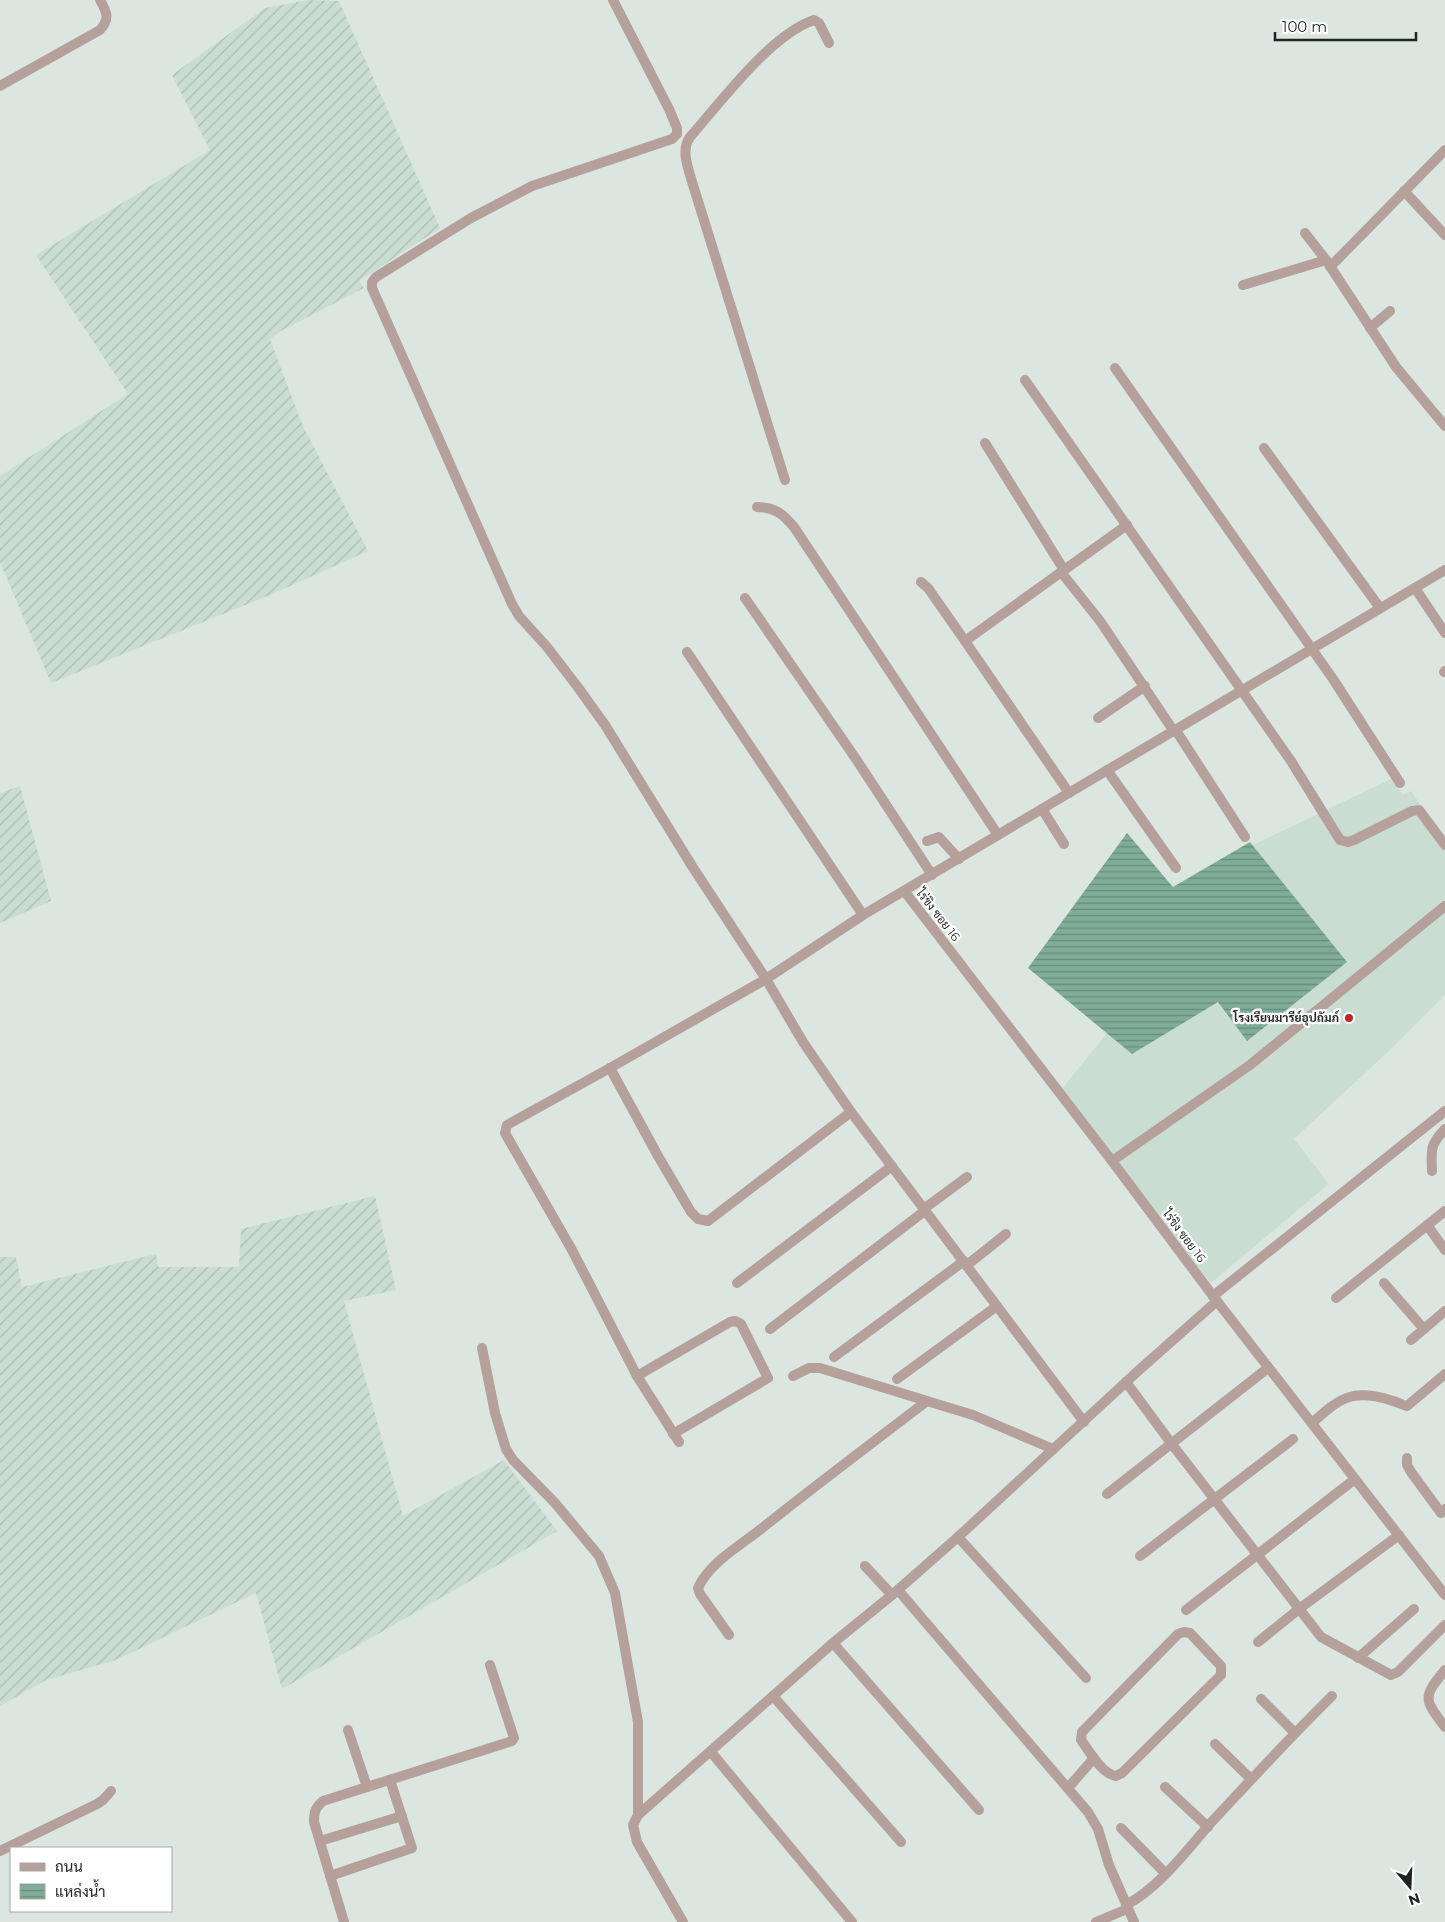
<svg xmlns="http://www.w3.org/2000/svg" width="1445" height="1922" viewBox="0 0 1445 1922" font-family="Montserrat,Sarabun,sans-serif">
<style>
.built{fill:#caddd3}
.industrial{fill:url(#industrial-furrows)}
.water{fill:url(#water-rules)}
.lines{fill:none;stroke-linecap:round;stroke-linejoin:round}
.street{stroke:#b5a09c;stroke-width:10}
.poi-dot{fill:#b72921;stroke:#fff;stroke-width:2}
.labels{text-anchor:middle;stroke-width:4.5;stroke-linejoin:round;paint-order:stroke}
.street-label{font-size:12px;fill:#1f2321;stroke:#fff}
.poi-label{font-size:12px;font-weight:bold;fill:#1f2321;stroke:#fff;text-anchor:end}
</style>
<defs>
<pattern id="industrial-furrows" width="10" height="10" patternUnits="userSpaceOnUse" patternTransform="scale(1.25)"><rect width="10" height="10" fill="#caddd3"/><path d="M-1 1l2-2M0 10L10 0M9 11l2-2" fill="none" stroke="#adbdb5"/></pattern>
<pattern id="water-rules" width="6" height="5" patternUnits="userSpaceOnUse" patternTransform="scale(1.25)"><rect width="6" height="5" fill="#80ad97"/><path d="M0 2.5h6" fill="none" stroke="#688c7b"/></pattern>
</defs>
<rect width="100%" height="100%" fill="#dbe6e1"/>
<polygon class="built" points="1391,779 1403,795 1411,791 1445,840 1445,995 1391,1049 1294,1139 1329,1184 1211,1283 1112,1161 1061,1090 1107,1033 1133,1053 1218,1002 1346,962 1253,845"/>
<g class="industrial">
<polygon points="308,0 339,1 440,228 359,281 364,288 281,331 270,339 302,424 368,551 270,595 51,683 0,562 0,476 128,394 36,255 210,150 172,75 265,8"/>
<polygon points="20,786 51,901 0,923 0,793"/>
<polygon points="375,1196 396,1290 344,1301 403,1516 504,1460 557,1531 282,1689 256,1593 116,1660 46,1680 0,1706 0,1257 16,1257 22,1287 156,1254 158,1267 239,1267 241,1229"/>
</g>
<polygon class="water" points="1127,833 1173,887 1250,842 1347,962 1247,1041 1218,1002 1132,1054 1028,968"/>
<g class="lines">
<g class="street">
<polyline points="613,0 669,109 677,128 677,134"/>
<path d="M0,86L100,30C110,19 107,12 100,0"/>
<polyline points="677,134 672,139 532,186 471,218 376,277 372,282 372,288 512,604 519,616 547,647 577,686 605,725 692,866 766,979 803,1042 851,1112 1084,1422"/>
<polyline points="1404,191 1445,235"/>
<polyline points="1305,233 1326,260 1396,367 1445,426"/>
<polyline points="1330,267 1445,150"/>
<polyline points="1243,285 1326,260"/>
<polyline points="1370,328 1390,311"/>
<polyline points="1115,368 1333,679 1400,783"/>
<polyline points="1025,380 1291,761 1340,840 1348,842 1354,840 1412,811 1419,810 1445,845"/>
<polyline points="985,443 1064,570"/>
<polyline points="1264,448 1380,608"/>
<path d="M785,480L693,185C689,170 680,151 690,137C721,102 770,35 814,20L819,23L829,43"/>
<path d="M757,507C775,507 783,514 794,527L998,835"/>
<polyline points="1061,572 1100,621 1173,730"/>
<polyline points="921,582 928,588 965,641"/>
<polyline points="1415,588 1445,633"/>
<polyline points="745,598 856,759 932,875"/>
<polyline points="687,652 863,915"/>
<polyline points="1444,672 1445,671"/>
<polyline points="1098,718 1145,686"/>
<polyline points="1175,729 1245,837"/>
<polyline points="1107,770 1176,868"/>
<polyline points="1069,793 965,641 1127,525"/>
<polyline points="1042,809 1064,844"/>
<polyline points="927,841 939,837 959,859"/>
<polyline points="905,892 1112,1161 1213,1296 1445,1595"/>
<polyline points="610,1068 658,1156 691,1212 698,1219 708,1221 851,1112"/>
<polyline points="1112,1161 1250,1065 1445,906"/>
<path d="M1432,1171C1431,1149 1430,1145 1445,1129"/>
<polyline points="925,1208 967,1177"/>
<polyline points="1427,1225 1445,1250"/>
<polyline points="967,1265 1006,1234"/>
<polyline points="737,1283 892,1166"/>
<polyline points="1384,1283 1424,1329"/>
<polyline points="1213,1296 1445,1111"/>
<polyline points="1336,1298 1445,1211"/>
<polyline points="770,1329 926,1210"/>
<polyline points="1411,1340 1445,1311"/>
<polyline points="482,1348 495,1413 506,1449 513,1460 555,1503 599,1556 615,1593 638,1722 638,1815"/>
<polyline points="834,1357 964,1261"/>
<polyline points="637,1376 730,1322 735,1321 741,1324 768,1378 673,1434"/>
<polyline points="793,1376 809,1368 820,1368 927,1401"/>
<polyline points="897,1379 997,1306"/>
<polyline points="1126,1382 1171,1443 1321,1637 1391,1675 1398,1672 1445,1625"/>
<path d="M1312,1423C1341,1397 1353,1388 1393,1401C1398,1402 1402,1405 1407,1406L1445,1374"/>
<polyline points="679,1442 637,1376 572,1250 505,1133 507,1125 610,1068 766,979 863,915 1445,570"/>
<polyline points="1407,1458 1407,1465 1411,1472 1441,1513 1445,1509"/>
<polyline points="1107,1494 1268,1368"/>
<polyline points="958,1537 1086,1678"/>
<polyline points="1140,1556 1293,1439"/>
<polyline points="865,1566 892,1595"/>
<polyline points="898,1590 1088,1812 1098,1829 1109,1865 1134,1922"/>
<polyline points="1186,1610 1355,1479"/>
<path d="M1184,1632L1190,1633L1221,1666V1675L1122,1773L1116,1776C1101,1773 1090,1752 1081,1740L1082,1732L1178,1634Z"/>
<path d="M729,1635L700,1594L698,1588C709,1563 741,1545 761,1529C816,1485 872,1443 927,1401L973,1415L1053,1449"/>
<polyline points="1258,1642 1299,1609 1399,1535"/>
<polyline points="833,1643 979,1810"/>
<polyline points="1358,1658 1414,1609"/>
<path d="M1445,1670C1422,1698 1424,1699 1445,1727"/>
<polyline points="773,1696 901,1842"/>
<polyline points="1261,1699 1294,1732"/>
<polyline points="348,1730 367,1787"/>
<polyline points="1215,1744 1251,1779"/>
<polyline points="711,1752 852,1922"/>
<polyline points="1165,1787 1208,1827"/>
<polyline points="1068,1788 1094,1758"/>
<polyline points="1121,1828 1165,1873"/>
<polyline points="320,1841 402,1816"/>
<polyline points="0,1851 97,1804 103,1800 111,1791"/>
<polyline points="330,1876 412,1848 390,1780"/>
<path d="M1126,1905C1158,1888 1184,1854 1208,1826C1249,1782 1289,1738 1332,1696"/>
<path d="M344,1922L314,1822C314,1812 315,1808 323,1801L512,1741L514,1738L490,1665"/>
<polyline points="683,1922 637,1842 633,1825 638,1815 833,1643 892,1595 958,1537 1138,1371 1217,1301"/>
<polyline points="1096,1922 1127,1909"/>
</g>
</g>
<circle class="poi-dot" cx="1349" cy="1018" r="5"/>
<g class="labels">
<g class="street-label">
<text transform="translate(938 915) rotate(52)" y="4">ไร่ขิง ซอย 16</text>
<text transform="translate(1184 1236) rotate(53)" y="4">ไร่ขิง ซอย 16</text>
</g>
<g class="poi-label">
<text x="1339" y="1022">โรงเรียนมารีย์อุปถัมภ์</text>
</g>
</g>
<rect x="10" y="1847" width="162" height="65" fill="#ffffff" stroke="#a5a7a6"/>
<rect x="20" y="1863" width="25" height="8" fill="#b5a09c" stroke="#a5a7a6"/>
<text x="55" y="1872" font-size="15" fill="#1f2321">ถนน</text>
<rect x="20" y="1884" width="25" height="15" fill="url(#water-rules)" stroke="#a5a7a6"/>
<text x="55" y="1897" font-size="15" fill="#1f2321">แหล่งน้ำ</text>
<g transform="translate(1410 1887) rotate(161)" stroke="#ffffff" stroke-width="4" paint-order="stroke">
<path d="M0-4L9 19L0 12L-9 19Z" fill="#1f2321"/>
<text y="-8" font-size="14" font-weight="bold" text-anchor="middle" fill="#1f2321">N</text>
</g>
<path d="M1275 32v8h141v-8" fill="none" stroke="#1f2321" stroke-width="2.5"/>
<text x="1282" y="32" font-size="15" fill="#1f2321" stroke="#ffffff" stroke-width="4" paint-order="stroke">100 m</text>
</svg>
